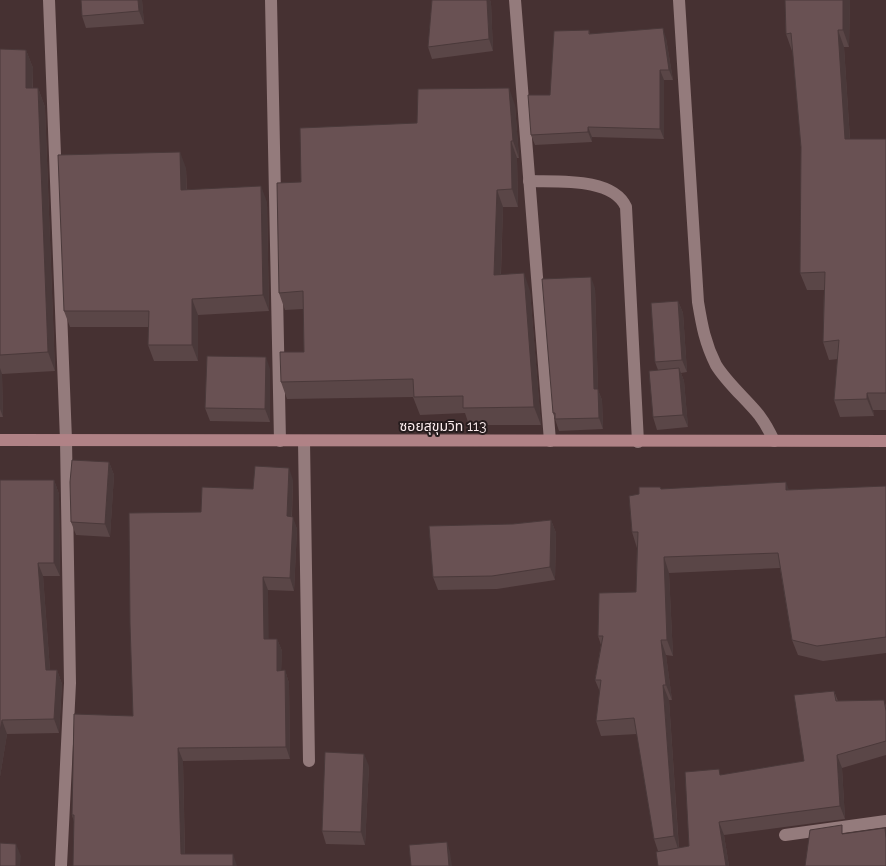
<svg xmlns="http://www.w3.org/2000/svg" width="886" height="866" viewBox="0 0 886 866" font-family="Raleway,'Noto Sans Thai',sans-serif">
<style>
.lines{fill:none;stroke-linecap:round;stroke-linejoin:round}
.service{stroke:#947b7c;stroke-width:12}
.minor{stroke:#947b7c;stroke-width:12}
.secondary{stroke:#b08286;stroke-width:12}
.wall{fill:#5a4647}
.shaded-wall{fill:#4a393a}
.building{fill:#695153;stroke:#4a393a}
.labels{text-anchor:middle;stroke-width:4;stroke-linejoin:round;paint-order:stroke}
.street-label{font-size:14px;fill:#fcedee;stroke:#261c1d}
</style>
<rect width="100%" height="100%" fill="#463132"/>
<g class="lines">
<g class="service">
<path d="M679,0L698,302C702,326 705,343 716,365C727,383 745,398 759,415C765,423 770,432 774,441"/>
<path d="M529,181C557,182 613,177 626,207L638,442"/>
</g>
<g class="minor">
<polyline points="49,0 66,440 70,683 61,866"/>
<polyline points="271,0 280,441"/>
<polyline points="515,0 550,441"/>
<polyline points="304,441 309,761"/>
<polyline points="785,835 886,821"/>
</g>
<polyline class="secondary" points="0,440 886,441"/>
</g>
<g class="wall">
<polygon points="142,0 144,24 86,28 82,16"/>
<polygon points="432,0 490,0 491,3 493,51 432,59 428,47"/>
<polygon points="785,0 850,0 849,47 844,47 850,139 886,139 886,410 873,410 874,416 840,417 834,400 838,359 829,360 823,342 824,290 807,290 800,273 801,147 793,51 792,51 786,34"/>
<polygon points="589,30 590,34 666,38 673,80 664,80 664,139 592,137 592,142 535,145 531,135 550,95"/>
<polygon points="0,49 26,50 33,68 33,88 38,88 45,107 55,371 2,374 3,417 0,417"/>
<polygon points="515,105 519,158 517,158 518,207 503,207 501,274 530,291 541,425 469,425 465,413 420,415 413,397 287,399 281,382 304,352 303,309 285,310 279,293 301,182 417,123"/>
<polygon points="186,168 187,190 267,202 269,311 198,315 198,361 154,361 148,345 148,327 70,327 64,311"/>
<polygon points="595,288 598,390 602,400 603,429 559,431 553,413"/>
<polygon points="678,301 683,313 687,372 681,373 684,381 688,427 657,430 653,417 658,370 655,362"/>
<polygon points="270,369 270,422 210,421 205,408"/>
<polygon points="109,462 114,475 110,537 76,535 71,522"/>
<polygon points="0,480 54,480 59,494 60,576 43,576 50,670 57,670 62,684 59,733 7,734 0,777"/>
<polygon points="293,480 292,517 297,529 294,591 268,590 268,639 277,639 282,651 281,670 285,670 289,683 290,759 183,761 185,854 237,866 73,866 74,822 72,815 133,716 201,512 253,489"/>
<polygon points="886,486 886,653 823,661 798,655 792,640 780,568 669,573 673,656 666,655 672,700 669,700 679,848 689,846 721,775 804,761 834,691 838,701 884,700 886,706 886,755 842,768 845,819 724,835 729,866 658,866 658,851 654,839 637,734 601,736 596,721 600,692 595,680 601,645 598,636 636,592 637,548 632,532 639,494 660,487 661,489 789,490"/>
<polygon points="551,520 556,533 555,580 497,589 438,590 433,577 513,524"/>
<polygon points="369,766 365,845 326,844 322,831"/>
</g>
<g class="shaded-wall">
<polygon points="138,0 142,0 144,24 139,11"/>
<polygon points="487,0 490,0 491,3 493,51 489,39"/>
<polygon points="843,0 850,0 849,47 843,30"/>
<polygon points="663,28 666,38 673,80 669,70"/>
<polygon points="838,30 844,47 851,156 845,139"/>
<polygon points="26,50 33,68 32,107 26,88"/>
<polygon points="660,70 664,80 664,139 660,129"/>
<polygon points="38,88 45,107 55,371 48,352"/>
<polygon points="509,88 515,105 519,158 513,141"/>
<polygon points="588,127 592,137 592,142 588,132"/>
<polygon points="511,141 517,158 518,207 512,189"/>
<polygon points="180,152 186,168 187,206 181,190"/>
<polygon points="261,186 267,202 269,311 263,295"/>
<polygon points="497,190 503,207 500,292 494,275"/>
<polygon points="524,273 530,291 541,425 534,407"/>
<polygon points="591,277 595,288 598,390 602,400 603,429 599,418 594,389"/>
<polygon points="192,299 198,315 198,361 192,345"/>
<polygon points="678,301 683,313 687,372 682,360"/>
<polygon points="266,357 270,369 270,422 265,409"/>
<polygon points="0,368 2,374 3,417 0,409"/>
<polygon points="679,368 684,381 688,427 683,415"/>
<polygon points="867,393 873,410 874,416 867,399"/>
<polygon points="109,462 114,475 110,537 105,524"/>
<polygon points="289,468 293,480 291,529 287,516"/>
<polygon points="54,480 59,494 60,576 54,563"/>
<polygon points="786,482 792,498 786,490"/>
<polygon points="293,517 297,529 294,591 290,578"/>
<polygon points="551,520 556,533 555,580 550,567"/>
<polygon points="664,557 669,573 673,656 667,640"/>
<polygon points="38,563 43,576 51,684 46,670"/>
<polygon points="263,577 268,590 269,651 264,639"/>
<polygon points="277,639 282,651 281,683 277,671"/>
<polygon points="661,640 666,655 672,700 666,685"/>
<polygon points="57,670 62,684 59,733 54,719"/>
<polygon points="285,670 289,683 290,759 286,747"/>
<polygon points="663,685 669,700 679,852 674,836"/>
<polygon points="2,720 7,734 0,777 0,731"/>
<polygon points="178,748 183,761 185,866 181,854"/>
<polygon points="364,754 369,766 365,845 361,832"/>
<polygon points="837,755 842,768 845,819 840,806"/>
<polygon points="719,822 724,835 729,866 726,866"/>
<polygon points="447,842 450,852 452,866 449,866"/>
<polygon points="16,844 21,856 20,866 16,866"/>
<polygon points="233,854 237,866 233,866"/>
</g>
<g class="building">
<polygon points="81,0 138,0 139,11 82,16"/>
<polygon points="432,0 487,0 489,39 428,47"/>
<polygon points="785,0 843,0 843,30 838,30 845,139 886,139 886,393 867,393 867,399 834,400 839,340 823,342 825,272 800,273 801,147 791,33 786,34"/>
<polygon points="663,28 669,70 660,70 660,129 588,127 588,132 531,135 528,95 550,95 554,31 589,30 589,34"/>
<polygon points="0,49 26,50 26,88 38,88 48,352 0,355"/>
<polygon points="509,88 513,141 511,141 512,189 497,190 494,275 524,273 534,407 463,408 463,396 414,397 413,379 281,382 280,352 304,352 303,291 279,293 277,183 301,182 300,128 417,123 418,89"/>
<polygon points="180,152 181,190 261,186 263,295 192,299 192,345 148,345 149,311 64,311 58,155"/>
<polygon points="591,277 594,389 598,389 599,418 555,419 555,413 553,413 542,279"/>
<polygon points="678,301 682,360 655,362 651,303"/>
<polygon points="207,356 266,357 265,409 205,408"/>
<polygon points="679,368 683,415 653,417 649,371"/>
<polygon points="72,460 109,462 105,524 71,522 70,482"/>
<polygon points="255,466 289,468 287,516 293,517 293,519 290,578 263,577 264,639 277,639 277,671 285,670 286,747 178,748 181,854 233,854 233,866 73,866 74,815 72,815 74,714 133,716 130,624 129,513 201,512 202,487 253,489"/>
<polygon points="0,480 54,480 54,563 38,563 46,670 57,670 54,719 2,720 0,731"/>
<polygon points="786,482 786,490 886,486 886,637 817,646 792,640 778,553 664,557 667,640 661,640 666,685 663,685 674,836 654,839 634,718 596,721 601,680 595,680 603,636 598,636 599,593 636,592 638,532 632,532 629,496 639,494 639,487 660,487 661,489"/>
<polygon points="551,520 550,567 492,576 433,577 429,526 513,524"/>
<polygon points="834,691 836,701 884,700 886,711 886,741 837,755 840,806 719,822 726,866 658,866 656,852 689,846 685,772 719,769 720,775 804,761 794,695"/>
<polygon points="325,752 364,754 361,832 322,831"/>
<polygon points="842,825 842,834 885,828 886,838 886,866 805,866 810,830"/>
<polygon points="447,842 449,866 411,866 409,845"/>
<polygon points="0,843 16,844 16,866 0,866"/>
</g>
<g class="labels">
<g class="street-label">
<text x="443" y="431">ซอยสุขุมวิท 113</text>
</g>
</g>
</svg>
